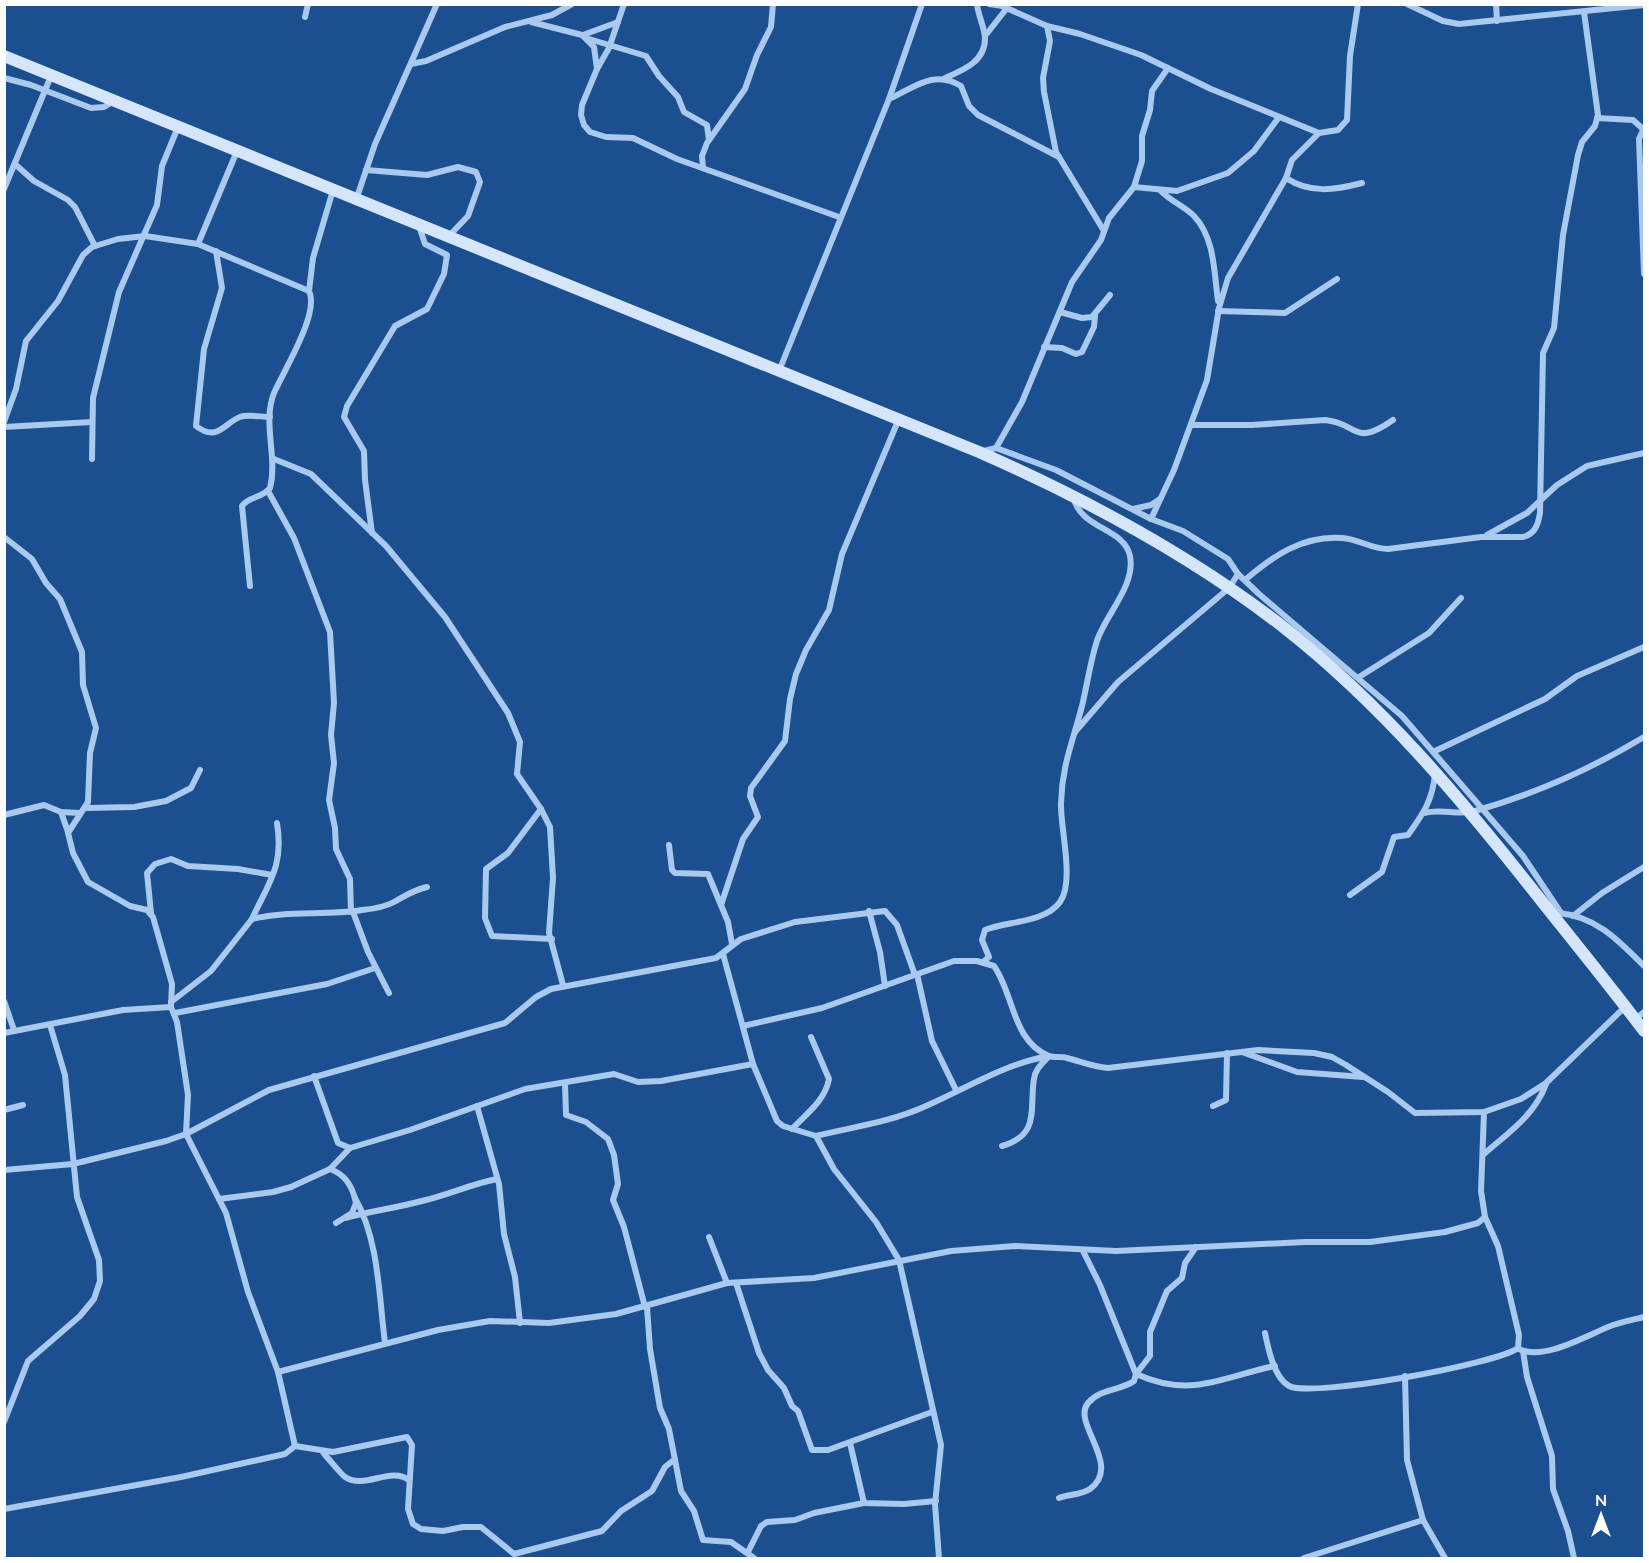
<svg xmlns="http://www.w3.org/2000/svg" width="1649" height="1563" viewBox="0 0 1649 1563" font-family="Mulish,sans-serif">
<style>
.lines{fill:none;stroke-linecap:round;stroke-linejoin:round}
.minor{stroke:#a9c9ee;stroke-width:6}
.secondary{stroke:#d6e6fa;stroke-width:12}
</style>
<rect width="100%" height="100%" fill="#1b4f8f"/>
<g class="lines">
<g class="minor">
<polyline points="989,4 1003,6"/>
<polyline points="1407,4 1443,21 1459,24 1644,5"/>
<polyline points="1496,4 1497,21"/>
<polyline points="1002,6 1047,26 1080,34 1141,55 1211,89 1319,133"/>
<polyline points="305,17 308,4"/>
<polyline points="531,22 582,35 594,47 597,69 582,105 581,115 584,125 590,132 606,137 633,138 677,159 839,217"/>
<polyline points="1047,26 1050,41 1043,78 1044,92 1056,152 1104,231"/>
<polyline points="583,35 618,22"/>
<polyline points="985,36 1007,8"/>
<polyline points="589,39 646,56 659,76 678,97 684,112 707,125 709,140"/>
<polyline points="411,64 426,61 505,27 552,15 572,4"/>
<polyline points="597,69 609,48 624,4"/>
<polyline points="4,78 31,85 91,108 104,107 114,101"/>
<path d="M945,78C964,70 986,61 985,37C984,26 978,15 977,4"/>
<path d="M889,99C914,88 933,69 961,86L969,106L978,115L1059,157"/>
<polyline points="1597,118 1633,120 1643,129"/>
<polyline points="1644,128 1639,139 1644,274"/>
<polyline points="16,165 34,181 68,200 75,207 95,246"/>
<polyline points="703,168 702,156 707,143 745,89 757,55 771,27 773,4"/>
<polyline points="366,170 427,175 458,167 476,172 480,182 468,216 448,237"/>
<path d="M1286,178C1310,194 1335,190 1362,183"/>
<polyline points="1134,187 1177,191 1228,173 1254,151 1279,117"/>
<polyline points="4,189 51,76"/>
<path d="M1160,190C1170,201 1184,206 1194,216C1215,238 1214,273 1218,301"/>
<polyline points="356,200 375,144 437,4"/>
<polyline points="198,244 237,151"/>
<path d="M216,251L222,288L204,349L196,426C218,443 225,422 240,417C248,414 261,417 270,417"/>
<polyline points="309,291 313,258 333,190"/>
<polyline points="1218,311 1285,313 1337,279"/>
<polyline points="1060,312 1082,318 1092,317 1110,295"/>
<polyline points="1044,347 1062,348 1076,354 1082,352 1094,327 1095,315"/>
<polyline points="779,371 889,99 922,4"/>
<path d="M4,422L16,389L26,341L58,301L83,255L92,247L118,239L145,236L198,244L309,291C320,313 284,370 274,393C262,423 278,457 270,488C263,498 249,496 242,506L250,586"/>
<path d="M1191,425H1252L1325,420C1359,423 1353,448 1393,420"/>
<polyline points="4,427 92,422"/>
<polyline points="996,448 1022,402 1072,282 1101,240 1109,218 1134,187 1142,161 1142,136 1150,110 1152,91 1168,68"/>
<polyline points="980,452 996,448 1056,470 1151,519 1183,531 1228,559 1238,574 1259,594 1402,716 1523,856 1561,913"/>
<polyline points="92,459 93,398 119,292 157,205 162,166 178,127"/>
<polyline points="274,459 311,474 386,546 445,617 508,713 520,742 517,774 541,809 550,827 553,878 549,933 563,985"/>
<polyline points="268,491 294,538 330,632 334,703 331,735 334,763 329,800 335,828 336,849 350,879 351,912"/>
<polyline points="1133,509 1151,505 1160,499"/>
<polyline points="1151,519 1174,470 1207,380 1219,308 1228,278 1286,178 1292,160 1319,133 1338,130 1347,120 1350,56 1358,4"/>
<polyline points="372,533 365,480 364,451 344,417 347,406 395,326 427,309 444,274 447,255 425,244 419,226"/>
<polyline points="1487,535 1527,513 1557,485 1587,466 1644,453"/>
<polyline points="4,537 32,559 46,583 60,599 82,652 83,685 96,728 90,753 88,802 68,833 73,853 88,882 130,906 147,910 153,917 172,984 171,1007 177,1022 188,1095 186,1134 226,1213 248,1292 278,1372 295,1446 285,1454 181,1477 4,1509"/>
<path d="M1245,580C1273,556 1303,535 1342,538C1359,539 1371,549 1388,549L1481,537H1523C1535,534 1538,525 1540,513L1543,353L1554,328L1563,235L1578,155L1582,142L1595,126L1598,115L1584,12"/>
<polyline points="1359,677 1429,633 1461,598"/>
<polyline points="1075,732 1118,682 1229,588 1238,574"/>
<polyline points="1435,751 1545,699 1577,676 1644,647"/>
<polyline points="86,808 134,807 166,801 191,788 200,770"/>
<polyline points="541,809 508,853 486,869 485,918 492,936 552,939"/>
<polyline points="61,812 68,832"/>
<path d="M1425,813C1441,808 1459,816 1475,811C1535,794 1591,769 1644,737"/>
<polyline points="4,815 44,805 61,812 80,813"/>
<polyline points="669,845 672,870 675,873 708,874 728,922 732,944"/>
<path d="M1350,895L1382,872L1394,837L1408,835C1423,814 1433,800 1435,773"/>
<polyline points="721,905 743,839 758,817 750,796 751,788 785,741 790,699 796,674 806,650 829,610 842,554 898,421"/>
<polyline points="869,911 880,952 885,986"/>
<polyline points="353,912 368,952 389,993"/>
<polyline points="151,913 147,873 155,864 171,859 188,866 238,869 272,875"/>
<path d="M1558,913C1596,916 1619,941 1644,966"/>
<polyline points="1573,916 1602,893 1644,867"/>
<path d="M252,919C269,882 284,866 277,823"/>
<polyline points="723,954 753,1064 777,1121 783,1126 816,1136 834,1169 876,1222 899,1260 941,1445 935,1504 939,1558"/>
<path d="M983,962L989,957L982,940L985,930C1007,921 1045,923 1060,902C1075,881 1060,828 1061,803C1062,765 1073,741 1082,706C1087,685 1090,664 1096,644C1103,617 1136,587 1130,556C1124,527 1080,530 1073,496"/>
<polyline points="917,974 932,1041 956,1090"/>
<polyline points="4,1001 14,1030"/>
<path d="M171,1002L211,971L252,919C288,910 325,916 362,910C372,909 385,907 394,902C407,895 411,891 427,887"/>
<polyline points="175,1013 327,984 375,968"/>
<polyline points="1635,1019 1644,1012"/>
<path d="M743,1026L822,1008L954,961H977L994,966C1014,994 1012,1041 1049,1056C1054,1058 1062,1056 1067,1058C1082,1062 1093,1067 1108,1068L1258,1050L1314,1053L1332,1057L1346,1065L1388,1092L1415,1113L1484,1112L1521,1099L1546,1083L1626,1006"/>
<polyline points="4,1033 123,1010 171,1007"/>
<polyline points="1242,1052 1297,1072 1363,1077"/>
<polyline points="314,1076 338,1143 350,1148"/>
<polyline points="565,1083 566,1115 586,1122 608,1139 614,1155 618,1184 613,1200 624,1227 645,1307"/>
<polyline points="477,1106 499,1184 504,1234 515,1277 520,1323"/>
<polyline points="1213,1106 1226,1100 1227,1053"/>
<polyline points="4,1110 23,1105"/>
<path d="M792,1129C806,1114 825,1101 829,1079L811,1037"/>
<path d="M816,1136C853,1127 891,1122 926,1106C967,1088 1004,1064 1049,1056C1043,1063 1035,1069 1034,1079C1029,1108 1041,1135 1002,1146"/>
<path d="M1484,1154C1508,1133 1535,1115 1546,1084"/>
<path d="M330,1169C345,1174 353,1188 356,1203L352,1213L336,1223"/>
<polyline points="4,1170 73,1164 166,1141 186,1134 269,1090 505,1023 536,997 551,989 716,958 741,939 795,922 885,911 897,925 915,975"/>
<path d="M355,1198C379,1240 379,1297 385,1343"/>
<polyline points="219,1199 273,1192 291,1187 330,1169 350,1148 410,1130 525,1089 614,1074 638,1082 661,1081 753,1064"/>
<path d="M345,1218C371,1211 396,1208 422,1201C448,1195 471,1184 497,1179"/>
<polyline points="709,1237 727,1283"/>
<path d="M1083,1251L1100,1285L1136,1374C1192,1399 1221,1377 1275,1366"/>
<polyline points="736,1283 759,1353 768,1370 784,1388 792,1406 798,1411 812,1450 828,1450 932,1412"/>
<polyline points="647,1307 650,1349 660,1408 669,1429 681,1491 694,1511 703,1540 731,1542 754,1558"/>
<path d="M1265,1333C1268,1348 1274,1378 1289,1386C1312,1398 1497,1364 1518,1348L1519,1335L1498,1246L1485,1217"/>
<path d="M1519,1349C1543,1361 1586,1336 1608,1327C1620,1322 1632,1320 1644,1317"/>
<polyline points="1523,1351 1527,1377 1552,1456 1553,1489 1568,1531 1574,1558"/>
<polyline points="278,1372 438,1330 490,1321 549,1323 616,1314 727,1283 814,1278 951,1251 1015,1246 1116,1251 1305,1242 1370,1242 1445,1232 1478,1223 1485,1217 1481,1191 1484,1112"/>
<polyline points="1405,1376 1407,1460 1423,1520 1445,1558"/>
<polyline points="4,1422 28,1361 80,1316 94,1299 100,1281 99,1260 77,1197 65,1075 50,1025"/>
<polyline points="850,1443 864,1503 904,1504 936,1501"/>
<polyline points="295,1446 333,1452 407,1437 412,1445 408,1509 413,1524 421,1529 443,1531 463,1527 481,1527 514,1554 602,1531 621,1511 652,1491 665,1467 675,1459"/>
<path d="M323,1452C325,1455 342,1475 345,1477C365,1490 390,1466 409,1480"/>
<path d="M1059,1498C1069,1494 1081,1495 1090,1489C1123,1465 1071,1423 1088,1403C1101,1388 1120,1391 1134,1381L1136,1374L1150,1356V1332L1167,1291L1182,1278L1185,1263L1196,1247"/>
<polyline points="748,1552 761,1526 767,1522 795,1520 814,1513 864,1503"/>
<polyline points="1304,1558 1423,1520"/>
</g>
<path class="secondary" d="M4,56L979,452C1086,499 1189,554 1282,626C1382,704 1462,800 1540,899C1575,943 1611,987 1644,1031"/>
</g>
<rect width="1649" height="1563" fill="none" stroke="#ffffff" stroke-width="12"/>
<g transform="translate(1601 1515)" stroke="#1b4f8f" stroke-width="4.5" paint-order="stroke">
<path d="M0-4.5L10 22L0 15L-10 22Z" fill="#ffffff"/>
<text y="-9" font-size="16" font-weight="bold" text-anchor="middle" fill="#ffffff">N</text>
</g>
</svg>
